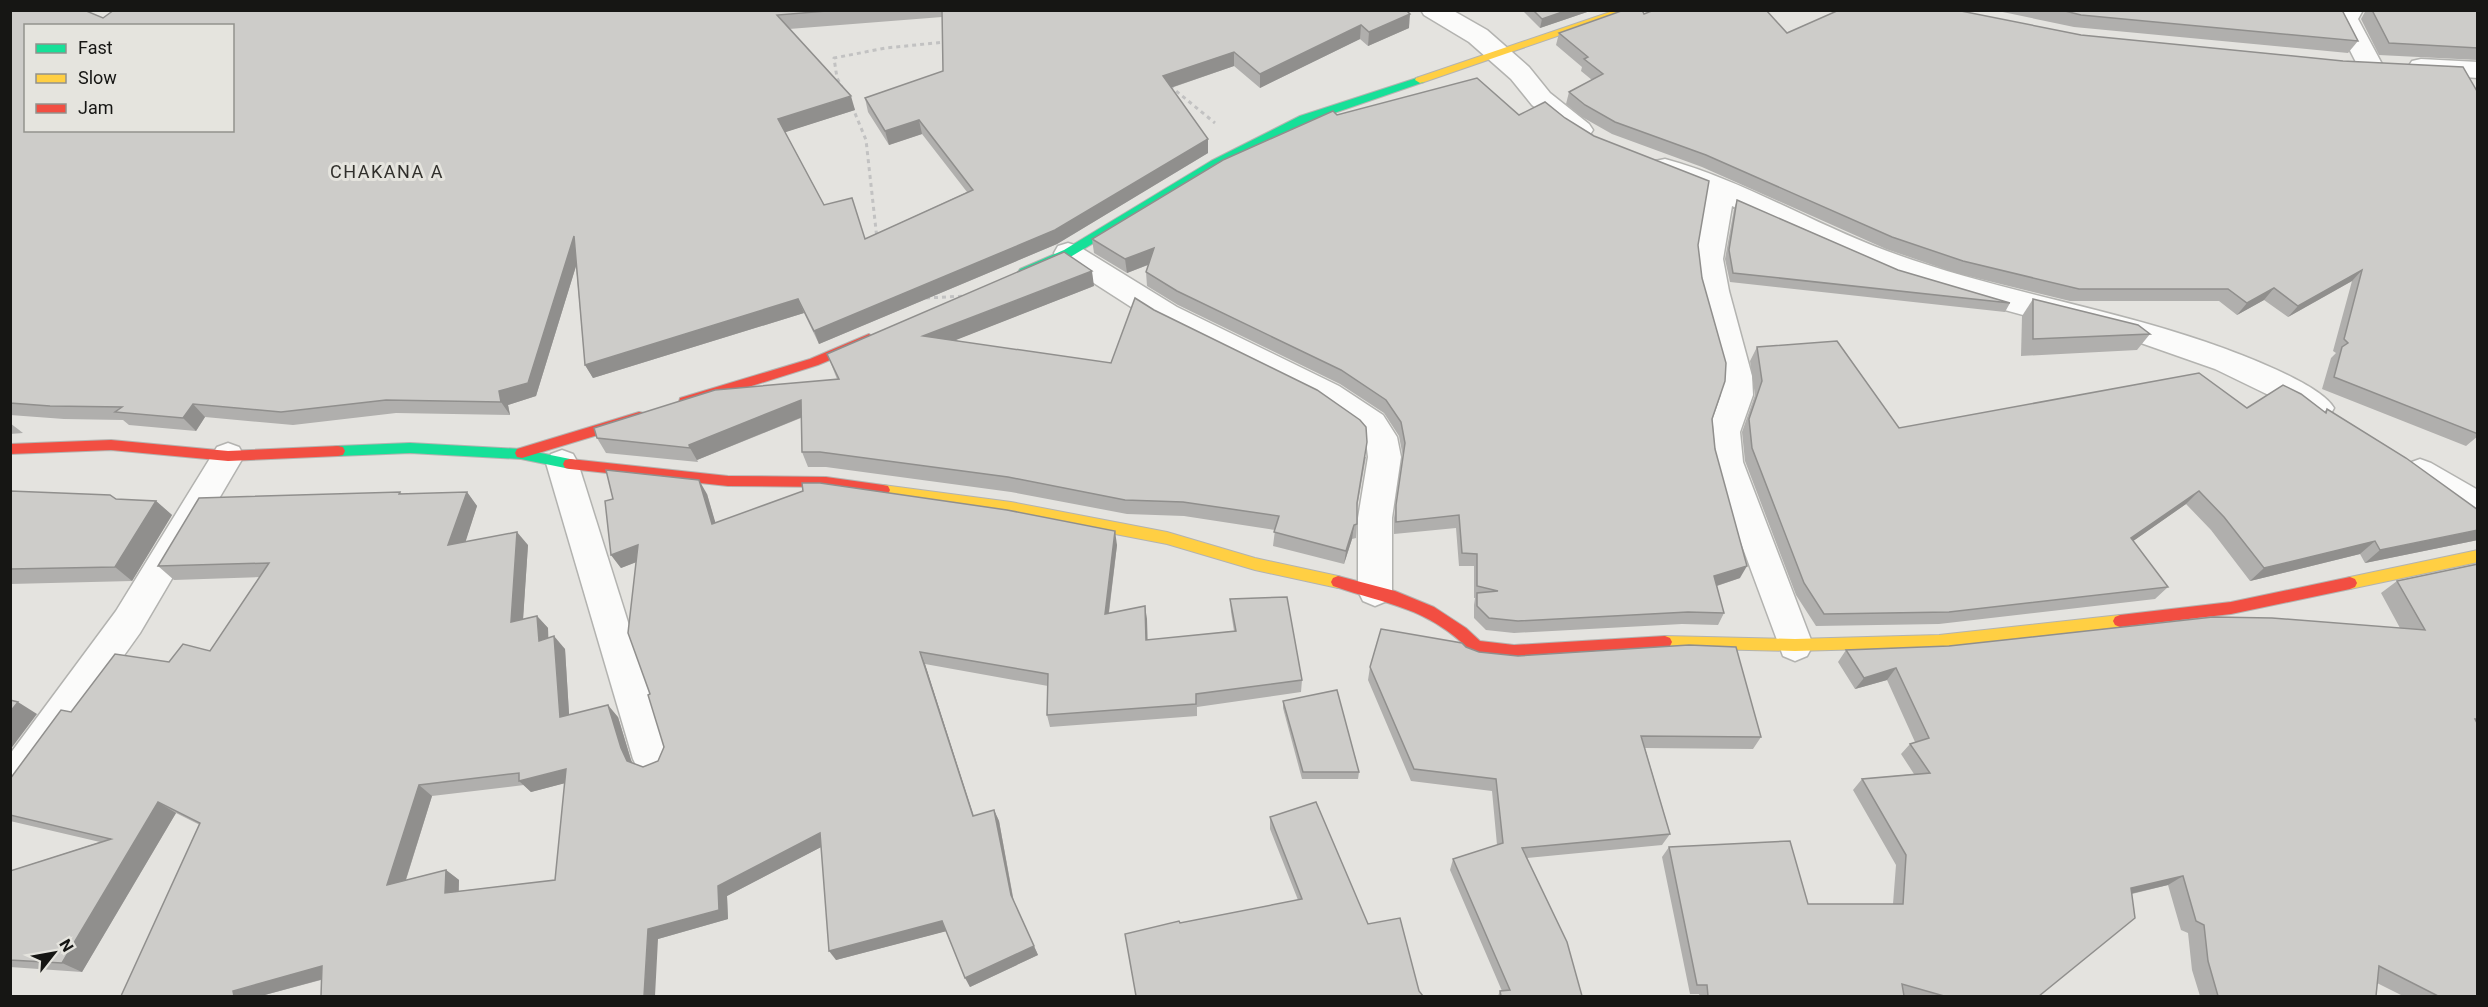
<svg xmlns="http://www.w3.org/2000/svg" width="2488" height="1007" viewBox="0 0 2488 1007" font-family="Roboto,sans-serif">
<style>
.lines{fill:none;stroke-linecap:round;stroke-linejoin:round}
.street-casing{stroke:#b3b3b0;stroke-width:3}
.fast-casing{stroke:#b3b3b0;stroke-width:2}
.slow-casing{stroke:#b3b3b0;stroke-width:2}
.jam-casing{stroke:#b3b3b0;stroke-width:2}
.path{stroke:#c2c2c2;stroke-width:3;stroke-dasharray:4 4;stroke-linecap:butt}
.street{fill:#fbfbfa;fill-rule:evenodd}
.fast{fill:#16e098;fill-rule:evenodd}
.slow{fill:#ffcf43;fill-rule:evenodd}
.jam{fill:#f24e42;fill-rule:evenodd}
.wall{fill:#b0afad;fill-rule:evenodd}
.shaded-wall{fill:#908f8d}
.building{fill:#cdccc9;stroke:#908f8d;stroke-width:1.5;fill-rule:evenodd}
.labels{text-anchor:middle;stroke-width:6;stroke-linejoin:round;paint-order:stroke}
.quarter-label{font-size:18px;letter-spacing:1.5px;fill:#31302c;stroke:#e5e4de}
</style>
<rect width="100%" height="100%" fill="#e4e3df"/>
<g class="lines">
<defs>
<g id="street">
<polygon points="1421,10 1452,10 1487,30 1529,67 1550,93 1589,124 1593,130 1589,136 1580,139 1571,136 1532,105 1511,79 1469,42 1424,15"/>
<polygon points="2338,10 2363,10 2358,19 2382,64 2378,70 2369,72 2360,70 2334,19"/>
<polygon points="2421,59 2478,62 2478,78 2412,73 2408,67 2412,61"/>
<path d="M1665,159C1742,180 1812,223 1887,251C1992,290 2101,306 2206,342C2235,352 2320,383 2334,408L2329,417L2318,420L2307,417L2283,402L2215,369L2138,342L2038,319L1939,292L1865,265L1732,206L1723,259L1729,291L1752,376L1753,395L1740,432L1743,462L1813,645L1807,656L1795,661L1783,656L1711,462L1708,432L1721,395L1722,376L1699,291L1695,259L1706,194L1655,175L1651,168L1655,161Z"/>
<polygon points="1068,243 1078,246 1177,307 1339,386 1383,415 1397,437 1401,457 1392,518 1392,591 1387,601 1375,606 1363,601 1358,591 1358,518 1368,457 1366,441 1360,433 1317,403 1156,323 1058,260 1054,253 1058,246"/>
<polygon points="228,443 239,447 244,456 140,633 23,797 10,802 10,754 116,611 217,447"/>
<polygon points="562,450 573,454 578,463 671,759 665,771 652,776 639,771 633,759 546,463 551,454"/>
<polygon points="2420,459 2431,463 2478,490 2478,520 2466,517 2409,481 2404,472 2409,463"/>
</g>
<g id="fast">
<polygon points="1420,77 1425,80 1424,82 1308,122 1219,167 1072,256 1024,276 1018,272 1020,269 1064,250 1211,161 1300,116"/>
<polygon points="410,443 521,449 570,459 575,460 577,464 575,468 570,469 521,459 410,453 338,456 333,455 331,451 333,447 338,446"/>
</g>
<g id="slow">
<polygon points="1616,10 1633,10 1424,82 1420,83 1415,80 1416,78"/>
<polygon points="883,485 1011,502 1167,532 1255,558 1338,576 1343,578 1345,582 1343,586 1338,588 1255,570 1167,544 1011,514 883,495 878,494 876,490 878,486"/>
<polygon points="2478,550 2478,562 2350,589 2345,587 2343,583 2345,579 2350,577"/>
<polygon points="2120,615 2125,617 2127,621 2125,625 2120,627 1939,647 1795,651 1665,648 1660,646 1658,642 1660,638 1665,636 1795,639 1939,635"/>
</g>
<g id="jam">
<polygon points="869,334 875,339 873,342 818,365 685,407 679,402 680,398 810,359"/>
<polygon points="639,412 644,413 645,417 644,421 522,458 517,457 515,453 517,449"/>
<polygon points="111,440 228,451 338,446 343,447 345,451 343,455 338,456 228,461 111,450 10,454 10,444"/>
<polygon points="570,459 728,476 826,477 883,485 888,486 890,490 888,494 883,495 826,487 728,486 570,469 565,468 563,464 565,460"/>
<path d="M1338,576L1395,591L1434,607L1466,628L1480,641L1514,645L1665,636L1670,638L1672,642L1670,646L1665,648L1514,657L1476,653L1471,651C1425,606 1390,606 1333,586L1331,582L1333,578Z"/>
<polygon points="2350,577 2355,579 2357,583 2355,587 2350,589 2231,614 2120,627 2115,625 2113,621 2115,617 2120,615 2231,602"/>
</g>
</defs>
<use href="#street" class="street-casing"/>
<use href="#fast" class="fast-casing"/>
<use href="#slow" class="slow-casing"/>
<use href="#jam" class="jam-casing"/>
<g class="path">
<polyline points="1170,86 1215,123"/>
<polyline points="843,89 837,78 834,58 886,48 945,42"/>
<polyline points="852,106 866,140 877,239"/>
<polyline points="926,298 966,296"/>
</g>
<use href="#street" class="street"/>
<use href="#fast" class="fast"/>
<use href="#slow" class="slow"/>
<use href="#jam" class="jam"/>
</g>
<g class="wall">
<path d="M10,10L103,18L114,10H1406L1409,28L1368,46L1360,39L1260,88L1234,66L1171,88L1208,153L1057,244L819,344L804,313L593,378L585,365L576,266L536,396L508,405L510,415L396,413L293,425L205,417L196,431L129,425L123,420L64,419L10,415ZM942,17L943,71L865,98L868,112L889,145L922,134L967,192L865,239L824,205L785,132L855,110L789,29Z"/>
<polygon points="1522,10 1593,10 1540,28"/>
<polygon points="1993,10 2342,10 2358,41 2348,53 2074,27"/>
<polygon points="2366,10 2478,10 2478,60 2379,55 2361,19"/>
<polygon points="1644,14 1787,33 2081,35 2343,61 2478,436 2466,446 2322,389 2331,358 2336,353 2333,351 2352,281 2288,317 2264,300 2237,315 2219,301 2070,301 1956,273 1886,249 1702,167 1612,134 1582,117 1566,104 1569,92 1592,80 1581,71 1582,67 1556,45 1559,33"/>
<polygon points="1337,115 1519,115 1698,245 1715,449 1740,578 1717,586 1724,613 1718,625 1682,624 1514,633 1486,630 1474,618 1474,605 1475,598 1474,598 1474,566 1459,566 1456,528 1394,534 1394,518 1403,457 1399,436 1384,413 1340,384 1178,305 1147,286 1146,272 1148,265 1127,273 1094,253 1092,239"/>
<polygon points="1737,200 1898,270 2010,303 2005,312 1730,282 1725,259 1734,209"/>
<polygon points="1094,286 955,340 1366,457 1357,508 1357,524 1356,538 1352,539 1344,564 1273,546 1275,530 1184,516 1127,514 1011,492 826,467 808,467 802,452 801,418 697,460 698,462 606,453 597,438 837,379 827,354"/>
<polygon points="2033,299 2150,334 2137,350 2021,356 2022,316"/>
<polygon points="1757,347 1899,428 2247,408 2324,412 2327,409 2478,510 2478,540 2365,563 2360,554 2250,581 2211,530 2186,504 2133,541 2168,587 2155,599 1939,624 1816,626 1796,595 1745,461 1742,432 1755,395 1750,361"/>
<polygon points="10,423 23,433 10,434"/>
<polygon points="10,491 116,499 156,501 172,515 132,581 10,584"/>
<path d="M400,492L402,494L467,492L477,506L465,542L528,545L523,619L537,616L548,628V638L565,649L569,714L618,717L632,763L643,767L658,761L664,747L650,694L636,562L621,568L611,555L707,494L715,523L1117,545L1109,613L1145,606L1147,640L1234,631L1231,612L1230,599L1302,680L1301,692L1197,707V716L1050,727L1047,715L1048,686L925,664L974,816L994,810L999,821L1014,902L1038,955L970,987L946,931L836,960L821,847L727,896L728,919L658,939L321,980L261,996L200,825L176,813L82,972L10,967V871L100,842L10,821V779L71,712L169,662L210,651L260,577L174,580L158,566ZM565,783L555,880L459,891V880L446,870L406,880L432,796L524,785L531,792Z"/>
<polygon points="2478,564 2478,996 2403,996 2377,983 2376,996 2200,996 2192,970 2188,933 2181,930 2168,885 2132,894 2039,996 1700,996 1699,994 1690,994 1662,857 1669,847 1808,904 1893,904 1896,865 1853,790 1862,779 1914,774 1901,754 1910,744 1915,742 1887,680 1855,689 1838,662 1846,650 2400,628 2381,593 2397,581"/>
<polygon points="1466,647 1479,652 1761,737 1753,749 1645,748 1670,834 1662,845 1527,858 1582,996 1498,996 1500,991 1502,991 1450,870 1453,859 1497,845 1492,791 1411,781 1368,680 1370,667"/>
<polygon points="1283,701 1359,772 1358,779 1302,779 1283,708"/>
<polygon points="1270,817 1368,924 1419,991 1180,923 1298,900 1270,829"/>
</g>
<g class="shaded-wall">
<polygon points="1568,10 1593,10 1540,28 1542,19"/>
<polygon points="1410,14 1409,28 1368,46 1369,32"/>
<polygon points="1361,25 1360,39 1260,88 1260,74"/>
<polygon points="1234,52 1234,66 1164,90 1163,76"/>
<polygon points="851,96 855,110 783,133 778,119"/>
<polygon points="919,120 922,134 889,145 885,131"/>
<polygon points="1208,139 1208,153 1057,244 819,344 814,331"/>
<polygon points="574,236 581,250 536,396 508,405 510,415 501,402 499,391"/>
<polygon points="1154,248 1155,262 1127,273 1125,259"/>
<polygon points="2362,270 2352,281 2288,317 2298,306"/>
<polygon points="1092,271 1094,286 928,351 923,336"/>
<polygon points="2274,288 2264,300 2237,315 2247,303"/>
<polygon points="798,299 804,313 593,378 585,365"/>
<polygon points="801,400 807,415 697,460 698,462 690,448 689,445"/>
<polygon points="193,404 205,417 196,431 183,418"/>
<polygon points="699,480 707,494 720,538 712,524"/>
<polygon points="2199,491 2186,504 2119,551 2131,538"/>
<polygon points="467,492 477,506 460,559 448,545"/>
<polygon points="156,501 172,515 132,581 115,567"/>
<polygon points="1354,525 1352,539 1344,564 1346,551"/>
<polygon points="2478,530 2478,540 2365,563 2380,550"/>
<polygon points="1115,531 1117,545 1107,626 1105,614"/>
<polygon points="517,532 528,545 522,635 511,622"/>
<polygon points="2375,541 2360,554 2250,581 2264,568"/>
<polygon points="638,545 647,558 621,568 611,555"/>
<polygon points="1747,566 1740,578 1707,589 1714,576"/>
<polygon points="1145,606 1147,619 1148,653 1146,640"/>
<polygon points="537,616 548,628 549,653 539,641"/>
<polygon points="554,636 565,649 570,729 560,717"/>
<polygon points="920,652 925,664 977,827 973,816"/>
<polygon points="1896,668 1887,680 1855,689 1864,678"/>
<polygon points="18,702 37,714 10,750 10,712"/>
<polygon points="608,705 618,717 631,760 637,772 627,761 621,748"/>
<polygon points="566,769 577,780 531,792 519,781"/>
<polygon points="419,785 432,796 401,895 387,885"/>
<polygon points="158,802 176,813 82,972 62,963"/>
<polygon points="994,810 999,821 1014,904 1011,895"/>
<polygon points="820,833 827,844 727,896 728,919 658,939 655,996 644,996 648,929 718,886"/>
<polygon points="446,870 459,880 458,903 445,893"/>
<polygon points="2183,876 2168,885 2117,897 2131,888"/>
<polygon points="942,921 947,931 836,960 829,951"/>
<polygon points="1034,946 1038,955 970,987 965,978"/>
<polygon points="322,966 338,975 261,996 234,996 233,991"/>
</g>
<g class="building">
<path d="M10,10H84L103,18L114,10H839L777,15L851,96L778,119L824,205L852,198L865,239L973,190L919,120L885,131L865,98L943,71L942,10H1406L1410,14L1369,32L1361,25L1260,74L1234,52L1163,76L1208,139L1055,230L814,331L798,299L585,365L574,236L528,383L499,391L501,402L386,400L281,412L193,404L183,418L115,412L122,407L50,406L10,403ZM26,26H232V130H26Z"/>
<polygon points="1533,10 1568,10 1542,19"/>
<polygon points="1624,10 1642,10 1644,14 1654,10 1766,10 1787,33 1839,10 1956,10 2081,35 2343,61 2463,67 2478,93 2478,434 2334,377 2342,347 2348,343 2344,339 2362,270 2298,306 2274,288 2247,303 2228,289 2079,289 1963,261 1892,237 1706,155 1615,122 1585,105 1569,92 1603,74 1584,59 1588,57 1559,33"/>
<polygon points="2061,10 2342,10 2358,41 2081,15"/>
<polygon points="2372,10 2478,10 2478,48 2389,43"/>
<polygon points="1477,78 1519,115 1545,102 1565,118 1594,136 1709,181 1698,245 1702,278 1726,363 1725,381 1712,419 1715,449 1747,566 1714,576 1724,613 1688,612 1518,621 1489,618 1477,606 1477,593 1498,591 1477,586 1477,554 1462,553 1459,515 1396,522 1396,505 1405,443 1401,422 1386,400 1341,370 1177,291 1146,272 1154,248 1125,259 1092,239 1223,160 1333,111 1337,115"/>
<polygon points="1737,200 1898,270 2010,303 1733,273 1729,250"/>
<polygon points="1064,252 1092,271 923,336 1111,363 1135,298 1154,310 1317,390 1360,420 1366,427 1367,442 1357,503 1357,524 1354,525 1346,551 1274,532 1279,516 1183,502 1125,500 1008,477 820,452 802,452 801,400 689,445 690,448 597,438 594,428 715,390 839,379 827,354"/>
<polygon points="2033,299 2138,325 2150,334 2033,339"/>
<polygon points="1837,341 1899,428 2199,373 2247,408 2283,385 2301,394 2326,413 2327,409 2406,458 2478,510 2478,530 2380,550 2375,541 2264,568 2224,517 2199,491 2131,538 2168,587 1949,612 1824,614 1804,583 1752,448 1749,419 1762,381 1757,347"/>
<path d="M606,470L699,480L712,524L803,491L802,483H820L1007,510L1115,531L1105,614L1145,606L1146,640L1236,631L1230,599L1287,597L1302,680L1196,694V704L1047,715L1048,674L920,652L973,816L994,810L1011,895L1034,946L965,978L942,921L829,951L820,833L718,886L719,910L648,929L644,996H321L322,966L233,991L234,996H121L200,823L158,802L62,963L10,960V871L111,839L10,815V779L61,710L71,712L115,654L169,662L183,644L210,651L269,563L158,566L199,498L400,492L399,494L467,492L448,545L517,532L511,622L537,616L539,641L554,636L560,717L608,705L621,748L627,761L643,767L658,761L664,747L648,695L650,694L628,633L638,545L611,555L605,501L613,499ZM566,769L555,880L445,893L446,870L387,885L419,785L519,773V781Z"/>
<polygon points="10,491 110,495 116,499 156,501 115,567 10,569"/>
<polygon points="2478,564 2478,719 2475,719 2478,725 2478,996 2438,996 2379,966 2376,996 2218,996 2208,961 2204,925 2196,921 2183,876 2131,888 2135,918 2039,996 1944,996 1902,984 1904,996 1708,996 1707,985 1697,985 1669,847 1790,841 1808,904 1903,904 1906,855 1862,779 1930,773 1910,744 1929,738 1896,668 1864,678 1846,650 1949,646 2213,617 2272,618 2425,630 2397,581"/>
<polygon points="1381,629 1462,643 1466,647 1479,652 1518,656 1689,645 1736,647 1761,737 1641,736 1670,834 1522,848 1567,942 1582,996 1501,996 1500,991 1510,990 1453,859 1503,843 1496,779 1414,769 1370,667"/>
<polygon points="1337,690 1359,772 1303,772 1283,701"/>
<polygon points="10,700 18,702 10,712"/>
<polygon points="1316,802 1368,924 1400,918 1419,991 1423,996 1136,996 1125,934 1179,921 1180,923 1302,899 1270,817"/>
</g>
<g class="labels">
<g class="quarter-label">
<text x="387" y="178">CHAKANA A</text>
</g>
</g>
<rect width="2488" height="1007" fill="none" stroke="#161614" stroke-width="24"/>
<rect x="24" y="24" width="210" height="108" fill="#e5e4de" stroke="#92928d" stroke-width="1.5"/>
<rect x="36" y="44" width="30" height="9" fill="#16e098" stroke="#92928d" stroke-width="1.5"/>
<text x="78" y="54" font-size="18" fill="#161614">Fast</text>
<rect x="36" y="74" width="30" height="9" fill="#ffcf43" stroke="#92928d" stroke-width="1.5"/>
<text x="78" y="84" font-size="18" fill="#161614">Slow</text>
<rect x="36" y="104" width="30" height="9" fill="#f24e42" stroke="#92928d" stroke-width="1.5"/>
<text x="78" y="114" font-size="18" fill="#161614">Jam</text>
<g transform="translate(54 953) rotate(59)" stroke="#e5e4de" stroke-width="4.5" paint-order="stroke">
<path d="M0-4.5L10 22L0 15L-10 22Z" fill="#161614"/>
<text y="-9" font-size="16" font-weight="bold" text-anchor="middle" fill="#161614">N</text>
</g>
</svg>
